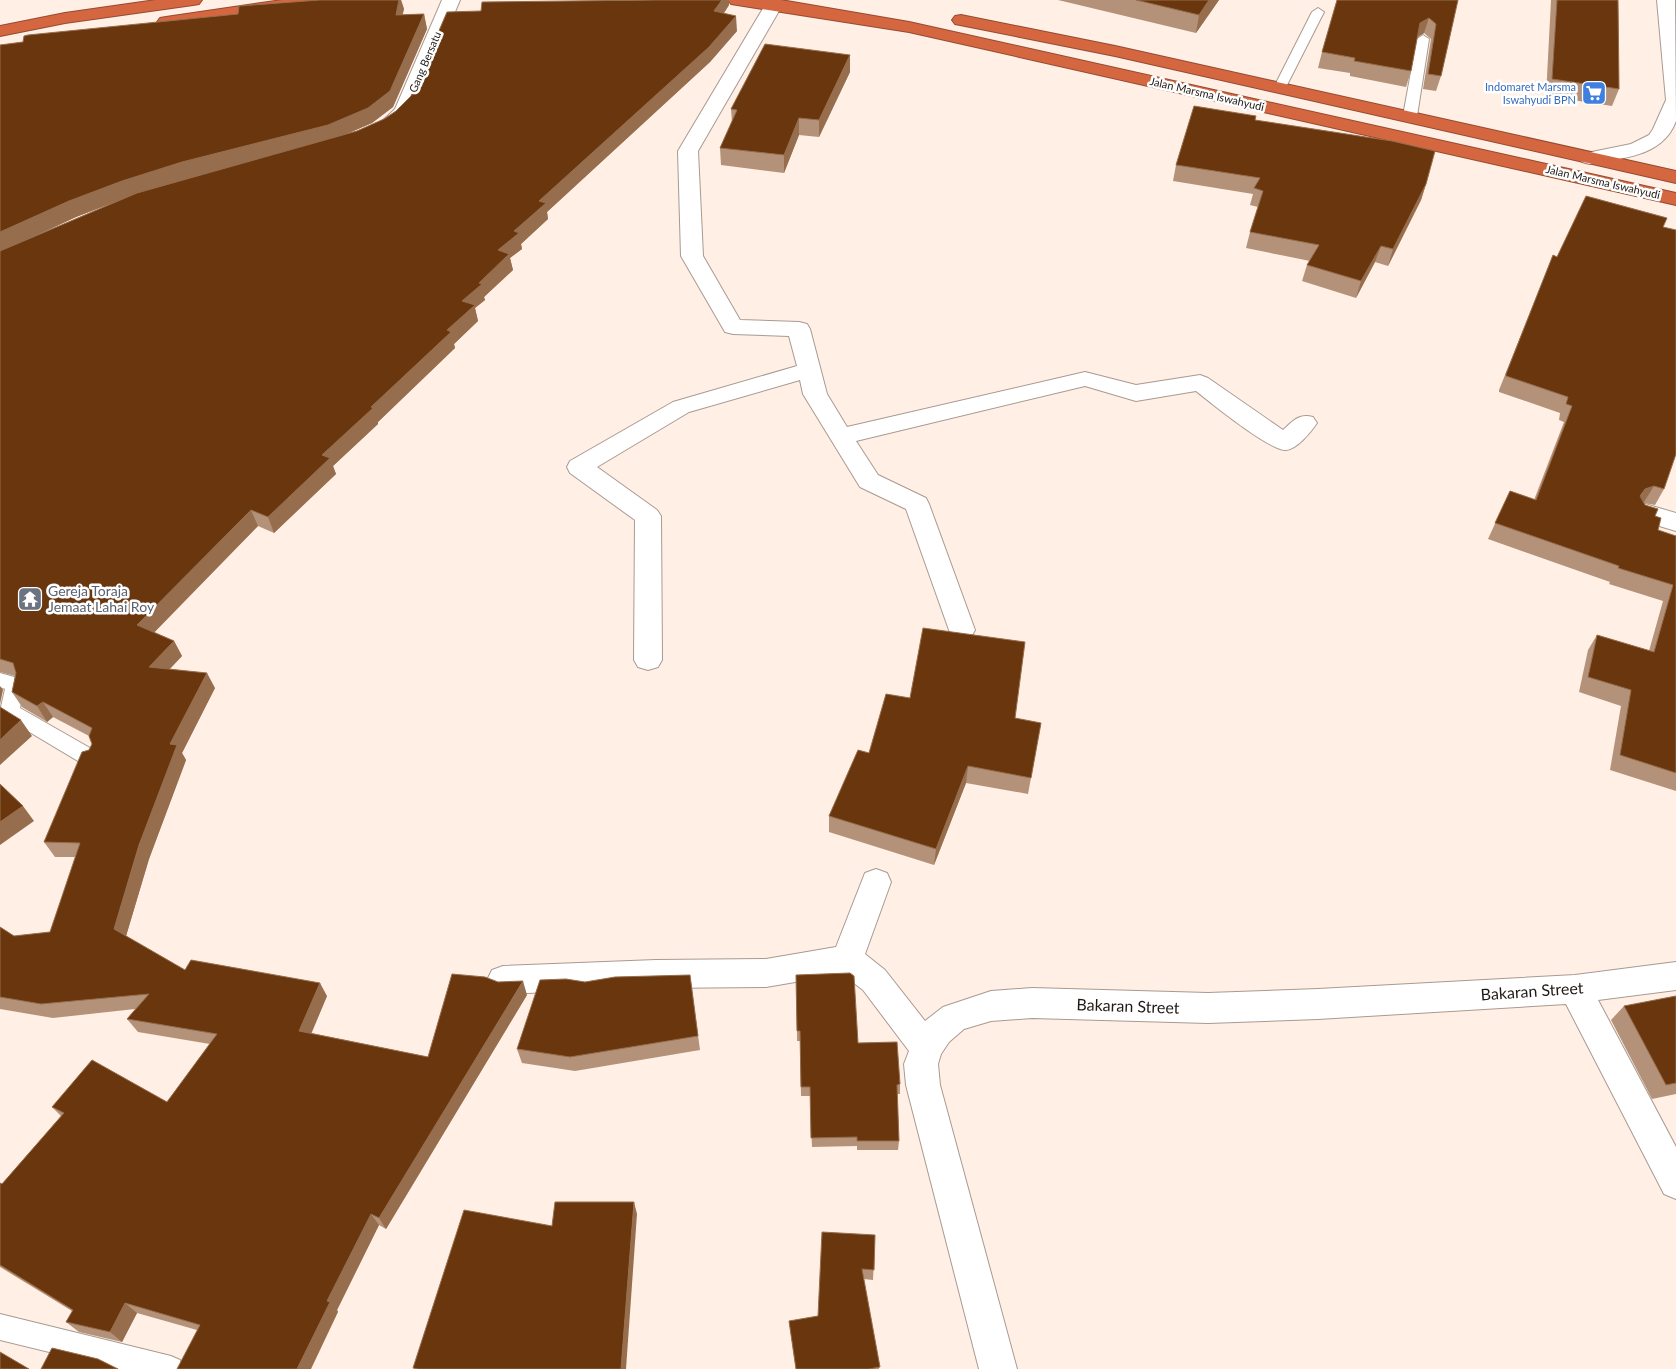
<svg xmlns="http://www.w3.org/2000/svg" width="1676" height="1369" viewBox="0 0 1676 1369" font-family="Lato,sans-serif">
<style>
.lines{fill:none;stroke-linecap:round;stroke-linejoin:round}
.lane-casing{stroke:#a99a91;stroke-width:2}
.street-casing{stroke:#a99a91;stroke-width:2}
.secondary-casing{stroke:#a99a91;stroke-width:2}
.highway-casing{stroke:#954b32;stroke-width:2}
.lane{fill:#fff;fill-rule:evenodd}
.street{fill:#fff;fill-rule:evenodd}
.secondary{fill:#fff;fill-rule:evenodd}
.highway{fill:#d46640;fill-rule:evenodd}
.wall{fill:#b4927a;fill-rule:evenodd}
.shaded-wall{fill:#966e4e}
.building{fill:#69360e;stroke:#966e4e}
.labels{text-anchor:middle;stroke-width:5;stroke-linejoin:round;paint-order:stroke}
.far-street-label{font-size:11px;fill:#201a17;stroke:#fff}
.far-shop-label{font-size:11px;fill:#366cbe;stroke:#fff;text-anchor:end}
.worship-label{font-size:14px;fill:#5b616d;stroke:#fff;text-anchor:start}
.near-street-label{font-size:16px;fill:#201a17;stroke:#fff}
</style>
<rect width="100%" height="100%" fill="#ffefe5"/>
<g class="lines">
<defs>
<g id="lane">
<polygon points="1318,8 1324,12 1286,87 1285,90 1275,90 1274,87 1312,12"/>
<polygon points="1423,35 1429,39 1417,116 1410,120 1403,116 1417,39"/>
<polygon points="0,673 21,679 24,688 20,708 97,752 100,758 97,764 90,766 83,764 6,718 1,707 5,689 0,687"/>
<polygon points="0,1314 171,1356 180,1360 184,1369 119,1369 0,1340"/>
</g>
<g id="street">
<polygon points="442,0 460,0 413,111 394,130 387,132 380,130 377,126 395,109"/>
<path d="M768,0H779L783,4L698,151L703,256L740,320L799,322L807,324L810,329L827,394L847,427L1085,372L1136,385L1200,375L1208,378L1283,430C1293,421 1299,413 1313,417L1317,423C1311,432 1297,449 1286,450C1270,451 1211,403 1196,391L1136,401L1085,386L856,441L878,475L926,498L929,504L975,630L971,637L962,640L953,637L949,630L906,509L860,487L803,394L800,380L689,412L597,467L657,510L661,516L662,660L658,667L648,670L638,667L634,660L635,520L570,473L567,467L570,461L673,402L797,366L789,336L733,334L725,332L681,256L678,151Z"/>
<polygon points="1645,504 1676,513 1676,531 1636,519 1633,513 1636,507"/>
<polygon points="876,869 887,873 891,882 865,954 885,970 925,1021 943,1007 991,991 1032,988 1208,993 1318,989 1575,975 1676,962 1676,990 1598,1000 1676,1147 1676,1199 1664,1194 1566,1004 1318,1019 1208,1023 1032,1018 991,1021 964,1029 949,1042 941,1054 938,1064 940,1085 1017,1369 979,1369 906,1085 904,1064 909,1051 863,990 842,974 766,987 656,988 503,994 492,990 487,980 492,970 503,966 656,960 766,959 836,947 865,873"/>
</g>
<path id="secondary" d="M1657,0H1675L1676,121C1663,157 1622,158 1589,164L1582,162L1579,158L1582,154L1631,144L1649,135L1653,129L1666,100Z"/>
<g id="highway">
<polygon points="156,0 202,0 199,4 193,5 65,23 0,36 0,26 65,13"/>
<polygon points="282,0 327,0 324,4 318,5 166,27 160,26 157,22 160,18 166,17"/>
<polygon points="728,0 781,0 909,22 1676,193 1676,205 909,32 731,4"/>
<polygon points="961,15 1115,46 1676,171 1676,183 1115,56 955,24 952,20 955,16"/>
</g>
</defs>
<use href="#lane" class="lane-casing"/>
<use href="#street" class="street-casing"/>
<use href="#secondary" class="secondary-casing"/>
<use href="#highway" class="highway-casing"/>
<use href="#lane" class="lane"/>
<use href="#street" class="street"/>
<use href="#secondary" class="secondary"/>
<use href="#highway" class="highway"/>
</g>
<g class="wall">
<path d="M320,0H401L404,9L402,15L424,14L427,29L393,107L372,123L347,134L729,5L724,13L737,31L710,62L547,212L548,219L521,244L522,249L510,258L513,270L484,297L485,300L475,308L478,321L454,344L455,348L378,422V424L333,466L336,474L274,533L258,526L154,632L174,641L182,656L170,669L215,688L182,753L186,760L149,859L126,936L185,970L327,996L311,1033L428,1057L527,995L386,1229L379,1225L337,1310L338,1312L197,1330L137,1313L122,1342L79,1332L66,1322L72,1311L0,1267V1183L2,1184L61,1116L52,1107L167,1102L210,1044L138,1032L127,1019L135,1009L53,1018L0,1009V927L14,936L50,932L76,857H55L44,842L92,744L89,736L53,717L47,722L22,707L12,692L15,676L0,672V45L238,14ZM110,204L40,234L76,217Z"/>
<polygon points="1058,0 1219,0 1196,33"/>
<polygon points="1458,0 1441,76 1436,91 1423,89 1431,39 1424,33 1417,37 1411,71 1406,87 1350,76 1350,73 1318,68 1322,52"/>
<polygon points="1551,0 1618,0 1619,89 1612,106 1546,96"/>
<polygon points="850,72 819,137 799,135 784,173 721,165 720,148 732,122 731,109"/>
<polygon points="1255,120 1426,184 1421,200 1388,266 1375,262 1356,298 1302,281 1307,265 1310,261 1246,248 1250,232 1258,207 1250,205 1253,194 1173,181 1176,165"/>
<polygon points="1663,227 1664,489 1655,505 1644,503 1655,516 1658,530 1676,536 1676,791 1610,770 1621,706 1579,692 1588,650 1597,635 1649,651 1663,601 1609,584 1610,582 1488,539 1510,491 1534,500 1564,422 1559,420 1560,413 1499,392 1499,390 1553,255 1557,257"/>
<polygon points="1015,718 1041,723 1028,794 966,783 934,865 829,832 829,816 869,753"/>
<polygon points="690,975 700,1050 575,1071 522,1063 517,1049 585,982"/>
<polygon points="796,975 858,1043 900,1084 900,1094 897,1094 899,1141 898,1150 857,1150 857,1146 812,1147 810,1096 801,1096 800,1041 797,1041 797,1031"/>
<polygon points="1676,996 1676,1094 1652,1099 1611,1020 1624,1006"/>
<polygon points="875,1235 873,1280 864,1279 879,1369 796,1369 789,1321 818,1316"/>
</g>
<g class="shaded-wall">
<polygon points="399,0 401,0 404,9 399,31 396,15"/>
<polygon points="722,0 729,0 729,5 715,27 714,11"/>
<polygon points="1209,0 1219,0 1196,33 1199,15"/>
<polygon points="424,14 427,29 393,107 372,123 332,140 128,197 76,217 0,252 0,232"/>
<polygon points="736,16 737,31 710,62 547,212 548,219 521,244 522,249 510,258 513,270 484,297 485,300 475,308 478,321 454,344 455,348 378,422 378,424 333,466 336,474 274,533 268,517 322,455 371,407 447,330 462,301 479,283 498,250 539,201"/>
<polygon points="1429,18 1424,33 1415,39 1420,23"/>
<polygon points="850,55 850,72 819,137 819,120"/>
<polygon points="799,118 799,135 784,173 784,155"/>
<polygon points="1426,184 1421,200 1388,266 1393,249"/>
<polygon points="1381,246 1375,262 1356,298 1361,281"/>
<polygon points="1654,486 1644,502 1635,505 1645,489"/>
<polygon points="251,510 258,526 146,641 137,625"/>
<polygon points="174,641 182,656 157,682 149,667"/>
<polygon points="207,673 215,688 182,753 186,760 149,859 124,943 114,929 170,744"/>
<polygon points="0,686 3,690 0,704"/>
<polygon points="43,702 53,717 47,722 37,706"/>
<polygon points="21,720 32,736 0,765 0,740"/>
<polygon points="968,766 966,783 934,865 936,849"/>
<polygon points="23,806 34,821 0,845 0,822"/>
<polygon points="523,981 527,995 386,1229 379,1218"/>
<polygon points="320,983 327,996 307,1044 299,1031"/>
<polygon points="634,1202 637,1214 626,1369 621,1369"/>
<polygon points="371,1214 379,1225 337,1310 338,1312 311,1369 297,1369 327,1301"/>
<polygon points="125,1303 137,1313 122,1342 110,1332"/>
</g>
<g class="building">
<polygon points="320,0 399,0 396,15 424,14 390,91 368,108 328,125 182,162 122,181 69,201 0,232 0,45 23,42 24,36 28,35 238,14 239,6"/>
<polygon points="655,0 722,0 714,11 736,16 709,47 539,201 546,203 514,231 519,233 498,250 509,254 479,283 482,284 462,301 475,305 447,330 451,332 371,407 373,408 322,455 330,458 268,517 251,510 137,625 174,641 149,667 207,673 170,744 177,745 139,845 114,929 185,970 191,960 320,983 299,1031 428,1057 452,974 485,977 498,982 523,981 379,1218 371,1214 327,1301 330,1302 297,1369 177,1369 200,1325 125,1303 110,1332 66,1322 73,1310 0,1265 0,1183 2,1184 64,1113 52,1107 92,1060 167,1102 217,1034 127,1019 149,994 41,1004 0,997 0,927 14,936 50,932 80,843 44,842 82,752 89,750 92,744 89,736 92,728 43,702 37,706 12,692 16,673 13,663 0,659 0,251 137,193 357,131 384,119 396,111 411,96 447,12 481,11 482,2"/>
<polygon points="1136,0 1209,0 1199,15"/>
<polygon points="1337,0 1458,0 1441,76 1428,74 1436,24 1429,18 1420,23 1411,71 1354,61 1355,58 1322,52"/>
<polygon points="1557,0 1618,0 1619,89 1552,79"/>
<polygon points="765,44 850,55 819,120 799,118 784,155 720,148 737,110 731,109"/>
<polygon points="1194,106 1256,116 1255,120 1392,141 1435,151 1426,184 1393,249 1381,246 1361,281 1307,265 1319,245 1250,232 1263,191 1254,188 1260,178 1176,165"/>
<polygon points="1586,196 1667,218 1663,227 1676,230 1676,454 1664,489 1654,486 1645,489 1640,496 1645,505 1658,509 1655,516 1661,518 1658,530 1676,536 1676,773 1620,755 1631,690 1588,677 1597,635 1654,652 1673,585 1618,568 1619,566 1495,523 1510,491 1536,500 1572,406 1566,404 1568,397 1506,376 1506,374 1553,255 1557,257"/>
<polygon points="923,628 1025,642 1015,718 1041,723 1031,778 968,766 936,849 829,816 858,750 869,753 886,694 910,698"/>
<polygon points="0,707 21,720 0,740"/>
<polygon points="0,784 23,806 0,822"/>
<polygon points="850,973 854,976 858,1043 897,1042 900,1084 897,1085 899,1141 857,1141 857,1137 811,1138 810,1087 801,1087 800,1031 797,1031 796,975"/>
<polygon points="690,975 698,1036 570,1057 517,1049 540,980 566,979 585,982 615,977"/>
<polygon points="1676,996 1676,1083 1666,1085 1624,1006"/>
<polygon points="555,1202 634,1202 621,1369 418,1369 413,1368 464,1210 552,1226"/>
<polygon points="822,1232 875,1235 874,1270 862,1269 880,1367 869,1369 796,1369 789,1321 818,1316"/>
<polygon points="52,1348 98,1359 118,1369 41,1369"/>
<polygon points="0,1352 29,1369 0,1369"/>
</g>
<defs>
<symbol id="supermarket-square" viewBox="-11 -11 22 22"><rect x="-9" y="-9" width="18" height="18" rx="4" fill="#3f7fe0" stroke="#fff"/><path d="M-6-5.5h2.5l.6 2H6L4.5 2H-2.5L-4.4-4H-6ZM-1.5 3.2a1.3 1.3 0 1 0 .1 0ZM3 3.2a1.3 1.3 0 1 0 .1 0Z" fill="#fff"/></symbol>
<symbol id="temple-square" viewBox="-11 -11 22 22"><rect x="-9" y="-9" width="18" height="18" rx="4" fill="#6b7280" stroke="#fff"/><path d="M0-6L5-2H3V0L6.5 2.5H4V6H1.5V3h-3V6H-4V2.5H-6.5L-3 0V-2H-5Z" fill="#fff"/></symbol>
</defs>
<g fill-rule="evenodd">
<use href="#supermarket-square" x="1580" y="79" width="28" height="28"/>
<use href="#temple-square" x="16" y="585" width="28" height="28"/>
</g>
<g class="labels">
<g class="far-street-label">
<text transform="translate(425 62) rotate(-67)" y="4">Gang Bersatu</text>
<text transform="translate(1207 94) rotate(13)" y="4">Jalan Marsma Iswahyudi</text>
<text transform="translate(1603 182) rotate(13)" y="4">Jalan Marsma Iswahyudi</text>
</g>
<g class="far-shop-label">
<text x="1576" y="91">Indomaret Marsma<tspan x="1576" dy="13">Iswahyudi BPN</tspan></text>
</g>
<g class="worship-label">
<text x="48" y="596">Gereja Toraja<tspan x="48" dy="16">Jemaat Lahai Roy</tspan></text>
</g>
<g class="near-street-label">
<text transform="translate(1532 991) rotate(-4)" y="6">Bakaran Street</text>
<text transform="translate(1128 1006) rotate(2)" y="6">Bakaran Street</text>
</g>
</g>
</svg>
